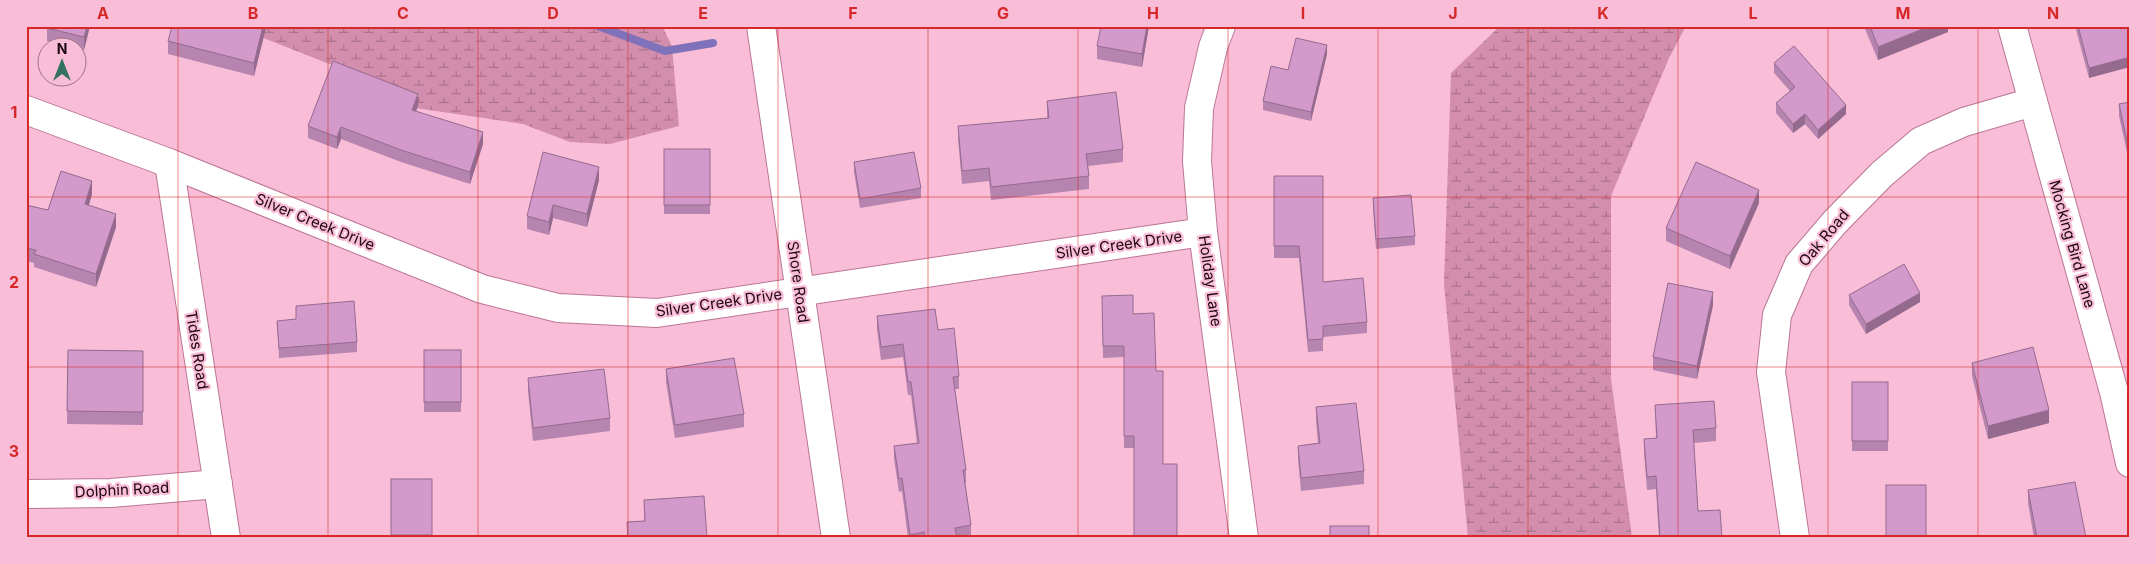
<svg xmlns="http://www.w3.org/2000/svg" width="2156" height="564" viewBox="0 0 2156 564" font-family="Inter,sans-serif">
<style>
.wetland{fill:url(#wetland-marsh)}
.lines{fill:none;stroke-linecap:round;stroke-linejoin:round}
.stream{stroke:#8072ba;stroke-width:8}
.minor-casing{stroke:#ba7695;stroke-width:30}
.minor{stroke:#fff;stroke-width:28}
.wall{fill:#b584af}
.shaded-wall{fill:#946b8e}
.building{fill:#d399cb;stroke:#946b8e}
.grid{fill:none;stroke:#d62828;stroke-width:1;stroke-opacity:0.55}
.labels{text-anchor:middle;stroke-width:4.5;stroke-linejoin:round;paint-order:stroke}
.street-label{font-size:15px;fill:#1e0612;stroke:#f9bdd7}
.neatline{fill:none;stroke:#d62828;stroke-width:2}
.grid-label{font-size:16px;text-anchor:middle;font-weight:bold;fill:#d62828}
</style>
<defs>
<pattern id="wetland-marsh" width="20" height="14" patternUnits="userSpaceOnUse" patternTransform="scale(1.25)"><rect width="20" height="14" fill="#d48ead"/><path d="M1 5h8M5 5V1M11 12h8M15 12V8" fill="none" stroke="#ab728b"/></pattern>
</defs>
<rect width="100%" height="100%" fill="#f9bdd7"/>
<g class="wetland">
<polygon points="233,26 662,26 672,46 679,126 610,144 570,142 523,124 409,107 342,69"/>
<polygon points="1500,26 1686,26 1669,58 1611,196 1611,378 1632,538 1468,538 1444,284 1451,73"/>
</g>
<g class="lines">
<polyline class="stream" points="598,26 665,51 713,43"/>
<defs>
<g id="minor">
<polyline points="761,26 836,538"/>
<polyline points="1221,26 1213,47 1199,108 1197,161 1203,232 1244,538"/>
<polyline points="2012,26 2114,392 2130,463"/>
<polyline points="26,110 169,163 482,289 558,308 657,313 1203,232"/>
<polyline points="169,163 226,538"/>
<polyline points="26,494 111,493 218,484"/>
<polyline points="1795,538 1771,372 1777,315 1799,264 1835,222 1882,174 1921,141 1964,122 2033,102"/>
</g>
</defs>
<use href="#minor" class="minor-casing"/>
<use href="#minor" class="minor"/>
</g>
<g class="wall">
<polygon points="47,26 90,26 84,50 78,49 78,48 73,48 47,41"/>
<polygon points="266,26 254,76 168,54 168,41"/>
<polygon points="1149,26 1142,67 1097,59 1097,46"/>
<polygon points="1865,26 1948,26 1948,32 1878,60 1865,29"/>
<polygon points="2075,26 2128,26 2089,78"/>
<polygon points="1327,54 1311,121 1263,110 1263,101 1288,70"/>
<polygon points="1774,63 1846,114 1818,139 1805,124 1793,133 1776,113 1776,103 1790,91 1774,73"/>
<polygon points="1047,101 1123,149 1123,162 1088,166 1089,176 1089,189 991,200 989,181 962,184 958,139 958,126 1047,118"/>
<polygon points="2130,102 2130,166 2119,116 2119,104"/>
<polygon points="418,106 416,111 483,144 470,184 401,162 341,139 337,149 308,138 308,126"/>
<rect x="664" y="149" width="46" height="65"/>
<polygon points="854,162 921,188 921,198 860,208 854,172"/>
<polygon points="1274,176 1323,282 1367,322 1367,333 1323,337 1323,351 1308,352 1299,258 1274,258"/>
<polygon points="599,180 587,227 553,218 549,235 527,229 527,216"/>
<polygon points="92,194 89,205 116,227 96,287 34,267 34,263 26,261 26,205 48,210"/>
<polygon points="1373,198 1415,236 1415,245 1376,249 1373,208"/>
<polygon points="1759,203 1730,269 1666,241 1666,228"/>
<polygon points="1849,295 1920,302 1866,334 1849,305"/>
<polygon points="1102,296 1133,314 1156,371 1163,464 1177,538 1134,448 1124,448 1124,357 1103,358"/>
<polygon points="1713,305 1697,379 1653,370 1653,357"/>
<polygon points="296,306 357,342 357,352 279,358 277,321 296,319"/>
<polygon points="877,316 938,330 959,376 959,389 955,389 966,470 966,483 965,483 971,525 971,538 908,538 902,491 899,492 894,459 894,446 917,443 911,395 908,395 903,357 881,360 877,329"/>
<polygon points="68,350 143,351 143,425 67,424"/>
<rect x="424" y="350" width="37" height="62"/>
<polygon points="1972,363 2049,423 1988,439 1972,376"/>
<polygon points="666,369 744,414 744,427 675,438 666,382"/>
<polygon points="528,378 610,418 610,431 533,441 528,391"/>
<rect x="1852" y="382" width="36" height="69"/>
<polygon points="1655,405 1716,428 1716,441 1694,443 1698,511 1722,538 1659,538 1656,489 1647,490 1644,452 1644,439 1656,438"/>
<polygon points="1316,407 1364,471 1364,484 1301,491 1298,459 1298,446 1318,443 1316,420"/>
<rect x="391" y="479" width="41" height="59"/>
<polygon points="2028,490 2086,538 2034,538 2028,503"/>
<polygon points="644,500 707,538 627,538 627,522 644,521"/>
</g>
<g class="shaded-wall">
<polygon points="87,26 90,26 84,50 84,37"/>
<polygon points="263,26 266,26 266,28 254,76 254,63"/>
<polygon points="1147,26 1149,26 1142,67 1142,54"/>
<polygon points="1930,26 1948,26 1948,32 1878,60 1878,47"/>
<polygon points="1327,45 1327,54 1311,121 1311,112"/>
<polygon points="2130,57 2130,67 2089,78 2089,68"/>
<polygon points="418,94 418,106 412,122 412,110"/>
<polygon points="1846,105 1846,114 1818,139 1818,130"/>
<polygon points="1805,114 1805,124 1793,133 1793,124"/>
<polygon points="341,127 341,139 337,149 337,137"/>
<polygon points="483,132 483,144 470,184 470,172"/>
<polygon points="599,167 599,180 587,227 587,214"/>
<polygon points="92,181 92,194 85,217 85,204"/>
<polygon points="1759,190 1759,203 1730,269 1730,256"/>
<polygon points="553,205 553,218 549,235 549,222"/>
<polygon points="116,214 116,227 96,287 96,274"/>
<polygon points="1713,292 1713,305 1697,379 1697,366"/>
<polygon points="1920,293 1920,302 1866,334 1866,324"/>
<polygon points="2049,410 2049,423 1988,439 1988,426"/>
</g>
<g class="building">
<polygon points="47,26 87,26 84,37 47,28"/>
<polygon points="172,26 263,26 254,63 168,41"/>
<polygon points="1101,26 1147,26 1142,54 1097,46"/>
<polygon points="1870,26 1930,26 1878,47"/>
<polygon points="2078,26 2128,26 2130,32 2130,57 2089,68"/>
<polygon points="1296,38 1327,45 1311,112 1263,101 1271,66 1288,70"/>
<polygon points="1794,46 1846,105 1818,130 1805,114 1793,124 1776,103 1795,87 1774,63"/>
<polygon points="333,61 418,94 412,110 483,132 470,172 401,150 341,127 337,137 308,126"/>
<polygon points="1116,92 1123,149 1086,154 1089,176 991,187 989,168 962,171 958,126 1049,118 1047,101"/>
<polygon points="2130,102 2130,155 2119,104"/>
<rect x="664" y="149" width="46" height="56"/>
<polygon points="543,152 599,167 587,214 553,205 549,222 527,216"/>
<polygon points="914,152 921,188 860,199 854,162"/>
<polygon points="1696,162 1759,190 1730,256 1666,228"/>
<polygon points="61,171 92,181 85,204 116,214 96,274 34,254 36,250 26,248 26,205 48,210"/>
<polygon points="1274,176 1323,176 1323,282 1363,278 1367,322 1323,326 1323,339 1308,340 1299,246 1274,246"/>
<polygon points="1411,195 1415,236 1376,239 1373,198"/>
<polygon points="1904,264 1920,293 1866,324 1849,295"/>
<polygon points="1668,283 1713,292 1697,366 1653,357"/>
<polygon points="1133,295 1133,314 1154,313 1156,371 1163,371 1163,464 1177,464 1177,538 1134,538 1134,436 1124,436 1124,346 1103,346 1102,296"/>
<polygon points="354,301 357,342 279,348 277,321 296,319 296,306"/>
<polygon points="935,309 938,330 954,328 959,376 953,377 966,470 963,470 971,525 955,528 957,538 925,538 924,532 910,535 902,478 899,479 894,446 919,443 911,382 908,382 903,344 881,347 877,316"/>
<polygon points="2033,347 2049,410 1988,426 1972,363"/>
<polygon points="68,350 143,351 143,412 67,411"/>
<rect x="424" y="350" width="37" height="52"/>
<polygon points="734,358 744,414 675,425 666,369"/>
<polygon points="604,369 610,418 533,428 528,378"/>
<rect x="1852" y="382" width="36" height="59"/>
<polygon points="1714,401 1716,428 1693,430 1698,511 1720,510 1722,538 1660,538 1656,476 1647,477 1644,439 1657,438 1655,405"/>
<polygon points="1356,403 1364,471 1301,478 1298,446 1320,443 1316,407"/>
<rect x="391" y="479" width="41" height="56"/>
<polygon points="2075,482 2086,538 2037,538 2028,490"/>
<rect x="1886" y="485" width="40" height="53"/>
<polygon points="704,496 707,538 628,538 627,522 645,521 644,500"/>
<rect x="1330" y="526" width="39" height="12"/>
</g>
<path class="grid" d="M178,26V538M328,26V538M478,26V538M628,26V538M778,26V538M928,26V538M1078,26V538M1228,26V538M1378,26V538M1528,26V538M1678,26V538M1828,26V538M1978,26V538M26,197H2130M26,367H2130"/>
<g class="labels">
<g class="street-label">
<text transform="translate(315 222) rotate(22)" y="5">Silver Creek Drive</text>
<text transform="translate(1824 238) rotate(-50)" y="5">Oak Road</text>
<text transform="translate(2072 244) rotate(74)" y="5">Mocking Bird Lane</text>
<text transform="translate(1119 245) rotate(-8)" y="5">Silver Creek Drive</text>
<text transform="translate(1210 281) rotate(82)" y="5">Holiday Lane</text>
<text transform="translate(798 282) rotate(82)" y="5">Shore Road</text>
<text transform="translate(719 303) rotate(-8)" y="5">Silver Creek Drive</text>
<text transform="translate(197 350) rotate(81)" y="5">Tides Road</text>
<text transform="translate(122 490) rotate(-3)" y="5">Dolphin Road</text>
</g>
</g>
<rect width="2156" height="564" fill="none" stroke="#f9bdd7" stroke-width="55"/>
<g transform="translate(62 62)"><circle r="24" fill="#f9bdd7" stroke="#a17488"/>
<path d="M0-4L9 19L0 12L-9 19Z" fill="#33725f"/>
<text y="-8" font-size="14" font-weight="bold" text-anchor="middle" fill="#1e0612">N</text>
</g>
<rect x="28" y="28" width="2100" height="508" class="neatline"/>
<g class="grid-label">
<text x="103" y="19">A</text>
<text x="253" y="19">B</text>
<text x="403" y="19">C</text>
<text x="553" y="19">D</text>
<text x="703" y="19">E</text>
<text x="853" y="19">F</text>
<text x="1003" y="19">G</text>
<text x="1153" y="19">H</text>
<text x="1303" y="19">I</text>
<text x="1453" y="19">J</text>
<text x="1603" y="19">K</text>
<text x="1753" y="19">L</text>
<text x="1903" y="19">M</text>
<text x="2053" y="19">N</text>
<text x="14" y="118">1</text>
<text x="14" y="288">2</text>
<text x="14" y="457">3</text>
</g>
</svg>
